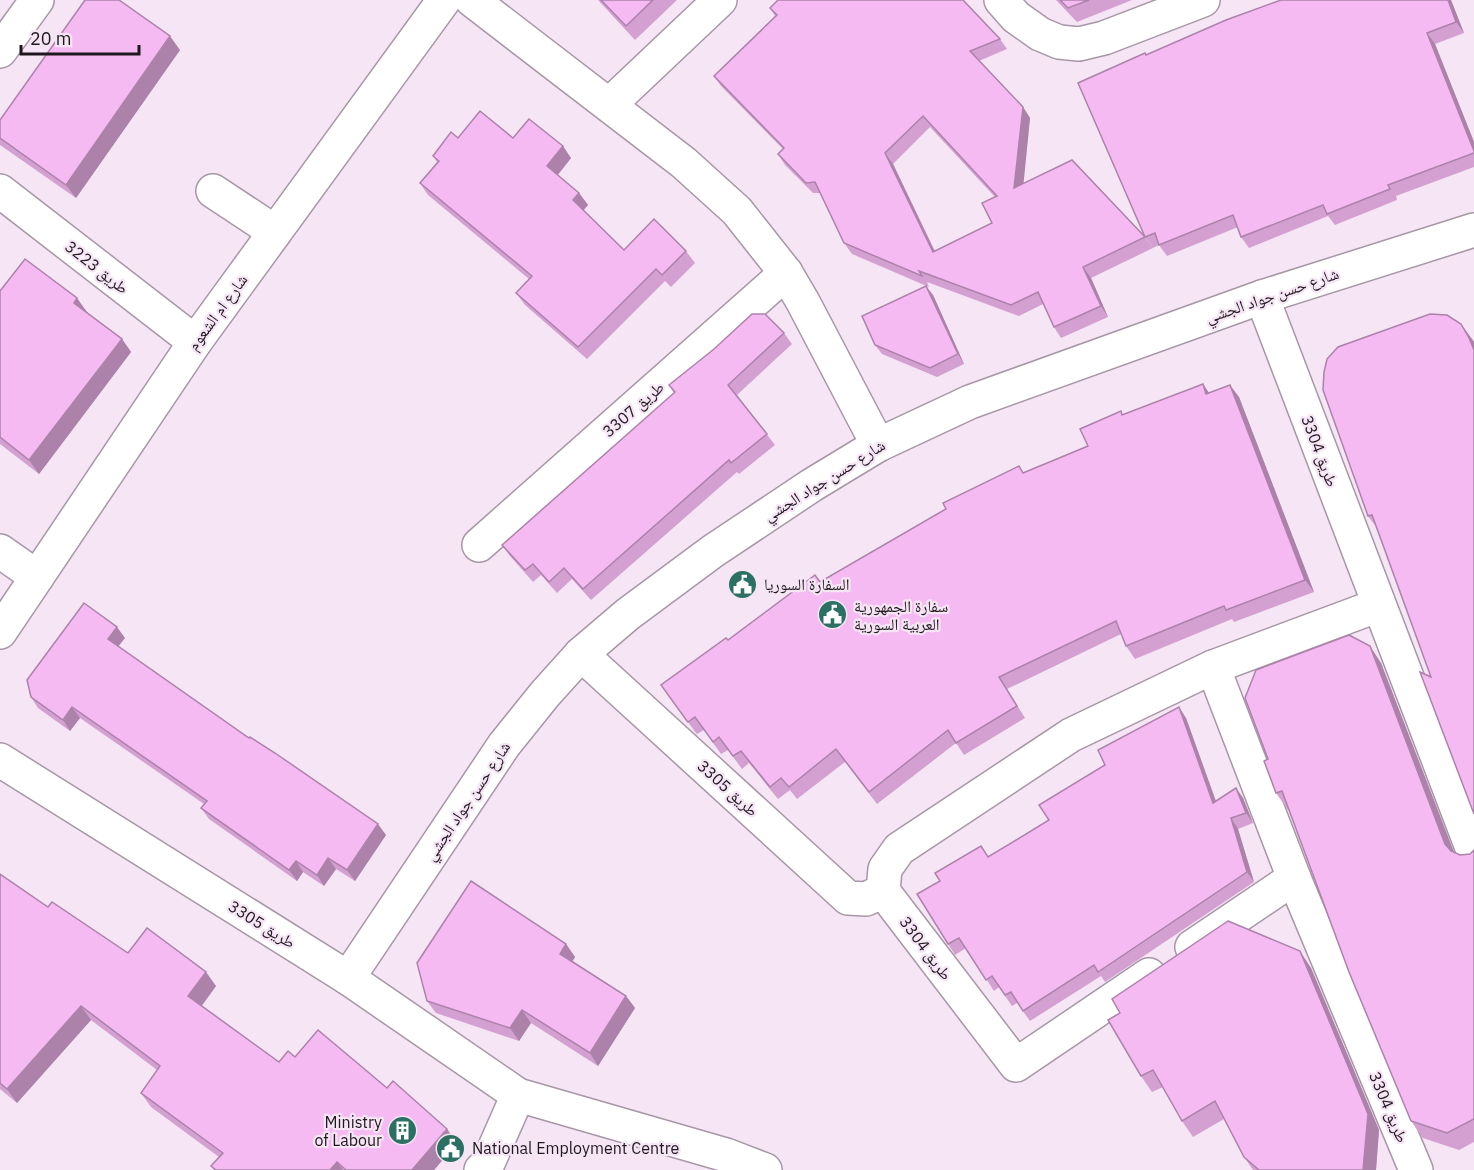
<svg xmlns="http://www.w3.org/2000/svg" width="1474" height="1170" viewBox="0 0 1474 1170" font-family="'IBM Plex Sans','Noto Naskh Arabic',sans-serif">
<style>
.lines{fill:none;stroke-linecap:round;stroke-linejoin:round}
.minor-casing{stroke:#a797a6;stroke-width:36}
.minor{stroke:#fff;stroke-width:33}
.wall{fill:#d4a0d1;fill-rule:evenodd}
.shaded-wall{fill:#ac82aa}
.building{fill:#f6baf3;stroke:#ac82aa;stroke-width:1.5;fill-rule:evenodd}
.labels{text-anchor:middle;stroke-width:4.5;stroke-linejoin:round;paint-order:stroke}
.street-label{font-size:16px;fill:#1f191f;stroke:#f6e5f5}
.poi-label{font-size:16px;fill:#1f191f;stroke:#f6e5f5;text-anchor:start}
</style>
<rect width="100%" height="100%" fill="#f6e5f5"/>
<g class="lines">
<defs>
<g id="minor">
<polyline points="472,0 684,163 737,211 786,273 803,302 878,445"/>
<polyline points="1001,0 1016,17 1040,34 1059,42 1079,44 1104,38 1203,0"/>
<polyline points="0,51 37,0"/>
<polyline points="609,105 720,0"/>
<polyline points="0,191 195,342"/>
<polyline points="213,191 275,232"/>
<polyline points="1262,297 1474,853"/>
<polyline points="479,545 786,273"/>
<polyline points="0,551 37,577"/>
<polyline points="0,632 195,342 444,0"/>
<polyline points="581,654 848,898 866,899 883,891"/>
<polyline points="1213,667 1294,878 1416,1170"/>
<polyline points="0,760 348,978 518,1095 726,1155 765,1170"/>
<polyline points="1192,947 1294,878"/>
<polyline points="1149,975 1016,1065 883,891 885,869 899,849 1071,735 1213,667 1379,605"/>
<polyline points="348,978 504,745 545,694 581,654 628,614 713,551 812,485 878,445 970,402 1262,297 1474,230"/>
<polyline points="481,1170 488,1163 518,1095"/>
</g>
</defs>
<use href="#minor" class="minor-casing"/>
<use href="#minor" class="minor"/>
</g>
<g class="wall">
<polygon points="598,0 677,0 635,40"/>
<polygon points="1056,0 1132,0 1077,22"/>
<polygon points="1451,0 1464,33 1435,44 1474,142 1474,167 1396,196 1397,200 1335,225 1328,216 1249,248 1241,237 1238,227 1167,256 1159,245 1153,248 1145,237 1146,55"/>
<path d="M770,8L1000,39L1007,49L979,61L1023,107L1030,118L1023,183L1145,237L1153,248L1091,278L1108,317L1061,338L1054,327L1043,304L1019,316L927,282L929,287L852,254L844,243L820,193H813L785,165L778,154L783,149L721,86L714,76L775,16ZM930,127L995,197L992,223L935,251L893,164Z"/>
<polygon points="180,50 76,198 0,145 0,120"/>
<polygon points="513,138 571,158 558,175 579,193 588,205 583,210 624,250 686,251 695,263 671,287 665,281 587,359 525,305 516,293 529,279 428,195 420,183 437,162 433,156"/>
<polygon points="0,291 87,312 122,339 131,352 39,474 0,444"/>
<polygon points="933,295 964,364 937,377 882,354 875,345"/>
<polygon points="1461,324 1474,342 1474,814 1431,677 1377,528 1368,516"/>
<polygon points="784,333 792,344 737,395 775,445 739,474 737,472 591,600 572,579 557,593 541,575 533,582 510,556 502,545 674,393 669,385"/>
<polygon points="1203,384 1209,393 1239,397 1314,592 1234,622 1232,619 1135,659 1126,646 1121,634 1007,689 1025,718 964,755 956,743 877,804 845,762 797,799 790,790 778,799 749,763 742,769 728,750 721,754 704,730 697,734 696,733 661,685 728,640 820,582 1019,466 1024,473 1088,446 1123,415"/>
<polygon points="125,638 118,647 386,835 355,881 336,869 324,886 303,872 297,881 209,819 201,808 204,804 80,718 70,731 38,708 31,697"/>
<polygon points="1381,663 1454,852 1460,855 1470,854 1474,850 1474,1142 1459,1150 1423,1138 1411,1121 1289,810 1288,810 1276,793 1268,759"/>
<polygon points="1186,718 1216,801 1236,788 1243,798 1253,823 1238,829 1254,882 1105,982 1101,976 1030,1021 1017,1003 1012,1006 999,987 994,991 966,948 955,955 948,944 940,881 988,857 1049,820"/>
<polygon points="0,874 48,907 128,953 216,986 201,1006 279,1062 295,1057 387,1088 457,1143 434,1170 214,1170 211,1166 219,1157 151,1107 141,1093 157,1070 91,1020 17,1103 0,1089"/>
<polygon points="566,944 575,957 573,961 626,996 635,1008 598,1066 531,1023 519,1041 436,1013 427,1001"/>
<polygon points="1311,968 1379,1130 1376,1170 1253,1170 1244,1157 1224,1119 1193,1137 1182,1121 1163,1087 1152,1092 1141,1076"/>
</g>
<g class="shaded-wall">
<polygon points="1448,0 1451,0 1464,33 1456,22"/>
<polygon points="1427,33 1435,44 1474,142 1474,151"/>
<polygon points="170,36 180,50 76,198 66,185"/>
<polygon points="1023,107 1030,118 1022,199 1014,188"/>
<polygon points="563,146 571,158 555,178 547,166"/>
<polygon points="885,153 893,164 940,263 933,252"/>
<polygon points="579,193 588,205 582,212 573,200"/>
<polygon points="1083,267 1091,278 1108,317 1101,306"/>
<polygon points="926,286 933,295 964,364 958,354"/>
<polygon points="77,298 87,312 84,317 74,303"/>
<polygon points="1461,324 1474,342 1474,350"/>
<polygon points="122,339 131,352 39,474 29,460"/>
<polygon points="1203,384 1211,396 1206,394"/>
<polygon points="1230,385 1239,397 1314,592 1305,580"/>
<polygon points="117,627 125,638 115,650 108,639"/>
<polygon points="1370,646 1381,663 1457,860 1445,844"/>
<polygon points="72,707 80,718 70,731 63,720"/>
<polygon points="1179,707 1186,718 1220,813 1213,803"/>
<polygon points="1236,788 1243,798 1253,823 1246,813"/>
<polygon points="1231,818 1238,829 1254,882 1247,872"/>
<polygon points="378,824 386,835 355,881 347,870"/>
<polygon points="328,858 336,869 324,886 317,875"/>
<polygon points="296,861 303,872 297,881 289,870"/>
<polygon points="566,944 575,957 569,966 560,954"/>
<polygon points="1300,951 1311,968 1379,1130 1376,1170 1363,1170"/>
<polygon points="206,972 216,986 198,1011 188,996"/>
<polygon points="626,996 635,1008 598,1066 590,1053"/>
<polygon points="81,1006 91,1020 17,1103 7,1089"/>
<polygon points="522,1010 531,1023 519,1041 510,1028"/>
<polygon points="447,1129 457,1143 434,1170 412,1170"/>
<polygon points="337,1162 343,1170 330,1170"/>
</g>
<g class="building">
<polygon points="85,0 119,0 170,36 66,185 0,138 0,120"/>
<polygon points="601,0 653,0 626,26"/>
<path d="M778,0H963L1000,39L970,51L1023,107L1014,188L1072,160L1145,237L1083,267L1101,306L1054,327L1038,292L1011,305L919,271L922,276L844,243L815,182L806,183L778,154L784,148L714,76L777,15L770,8ZM923,116L997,196L982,203L992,223L933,252L885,153Z"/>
<polygon points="1060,0 1089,0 1068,8"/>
<polygon points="1281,0 1448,0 1456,22 1427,33 1474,151 1474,153 1388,185 1390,189 1327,214 1323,205 1241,237 1233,215 1159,245 1155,233 1145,237 1078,83 1145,53 1146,55 1226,20"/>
<polygon points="480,111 513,138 529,119 563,146 547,166 579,193 573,200 624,250 654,219 686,251 662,275 656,269 578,347 516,293 532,276 420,183 439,161 433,156 451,132 458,138"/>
<polygon points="25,259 77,298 74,303 122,339 29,460 0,437 0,291"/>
<polygon points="926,286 958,354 930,368 875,345 862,316"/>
<polygon points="752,314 765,314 784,333 728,385 767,434 731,463 729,460 583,589 564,568 549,582 533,564 525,570 502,545 675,392 669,385 714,349"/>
<polygon points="1430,314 1447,315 1461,324 1469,338 1474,350 1474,814 1420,672 1431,677 1372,515 1368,516 1323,390 1324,372 1327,359 1338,347"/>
<polygon points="1203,384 1206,394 1230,385 1305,580 1226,610 1224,606 1126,646 1116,621 999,677 1017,706 956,743 948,730 869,792 836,749 789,787 781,778 770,787 741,751 733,756 719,737 713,742 695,717 688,722 687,721 661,685 726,638 728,640 815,575 820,582 946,509 943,503 1019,466 1023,473 1088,446 1080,429 1121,411 1122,415"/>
<polygon points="84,603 117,627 108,639 249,738 250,737 275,753 378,824 347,870 328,858 317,875 296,861 289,870 201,808 207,801 72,707 63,720 31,697 27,680"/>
<polygon points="1349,635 1370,646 1445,844 1451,851 1460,855 1470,854 1474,850 1474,1119 1447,1133 1411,1121 1349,972 1282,791 1276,793 1264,761 1268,759 1245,698 1256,670"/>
<polygon points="1179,707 1213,803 1236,788 1246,813 1231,818 1247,872 1098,972 1094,965 1023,1011 1011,992 1005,995 992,976 986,980 959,938 948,944 917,894 940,881 935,873 981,846 988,857 1049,820 1039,805 1105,765 1098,750"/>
<polygon points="0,874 48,907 52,902 128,953 147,928 206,972 188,996 279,1062 288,1051 295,1057 318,1030 387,1088 393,1081 447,1129 412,1170 346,1170 337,1162 330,1170 216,1170 211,1166 223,1153 141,1093 160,1066 81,1006 7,1089 0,1083"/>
<polygon points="471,881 566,944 560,954 626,996 590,1053 522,1010 510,1028 427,1001 417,963"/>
<polygon points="1228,921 1300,951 1368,1114 1363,1170 1259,1170 1244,1157 1215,1101 1182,1121 1153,1070 1141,1076 1108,1020 1120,1013 1112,999"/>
</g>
<defs>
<symbol id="civic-disc" viewBox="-11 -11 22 22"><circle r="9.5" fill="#2c7063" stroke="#f6e5f5"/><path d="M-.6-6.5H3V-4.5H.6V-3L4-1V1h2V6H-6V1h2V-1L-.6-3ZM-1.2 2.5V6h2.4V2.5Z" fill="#fff"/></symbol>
<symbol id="building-disc" viewBox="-11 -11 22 22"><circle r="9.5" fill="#2c7063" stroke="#f6e5f5"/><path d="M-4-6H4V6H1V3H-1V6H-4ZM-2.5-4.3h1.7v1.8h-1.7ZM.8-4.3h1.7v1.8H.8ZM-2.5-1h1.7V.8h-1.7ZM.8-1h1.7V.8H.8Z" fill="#fff"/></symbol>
</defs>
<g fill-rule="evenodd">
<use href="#civic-disc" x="726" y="568" width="33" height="33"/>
<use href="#civic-disc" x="816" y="598" width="33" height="33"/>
<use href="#building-disc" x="386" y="1114" width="33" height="33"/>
<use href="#civic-disc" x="434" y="1132" width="33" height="33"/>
</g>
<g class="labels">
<g class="street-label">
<text transform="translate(97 267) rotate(38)" y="6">طريق 3223</text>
<text transform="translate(1272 295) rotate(-19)" y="6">شارع حسن جواد الجشي</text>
<text transform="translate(217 312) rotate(-54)" y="6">شارع ام الشعوم</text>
<text transform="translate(633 409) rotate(-41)" y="6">طريق 3307</text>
<text transform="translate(1320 451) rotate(69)" y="6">طريق 3304</text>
<text transform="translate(824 480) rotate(-32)" y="6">شارع حسن جواد الجشي</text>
<text transform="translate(728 788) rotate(42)" y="6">طريق 3305</text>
<text transform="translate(467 801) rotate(-56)" y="6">شارع حسن جواد الجشي</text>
<text transform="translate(262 924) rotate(32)" y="6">طريق 3305</text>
<text transform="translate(926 948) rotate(53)" y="6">طريق 3304</text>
<text transform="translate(1389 1107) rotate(67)" y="6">طريق 3304</text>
</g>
<g class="poi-label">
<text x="764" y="590">السفارة السوريا</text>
<text x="854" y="612">سفارة الجمهورية<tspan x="854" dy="18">العربية السورية</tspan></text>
<text x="382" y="1128" text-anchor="end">Ministry<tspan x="382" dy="18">of Labour</tspan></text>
<text x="472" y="1154">National Employment Centre</text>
</g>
</g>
<path d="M21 45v9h118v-9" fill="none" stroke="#1f191f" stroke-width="3"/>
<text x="30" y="45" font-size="18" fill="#1f191f" stroke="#f6e5f5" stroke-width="4.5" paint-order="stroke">20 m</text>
</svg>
